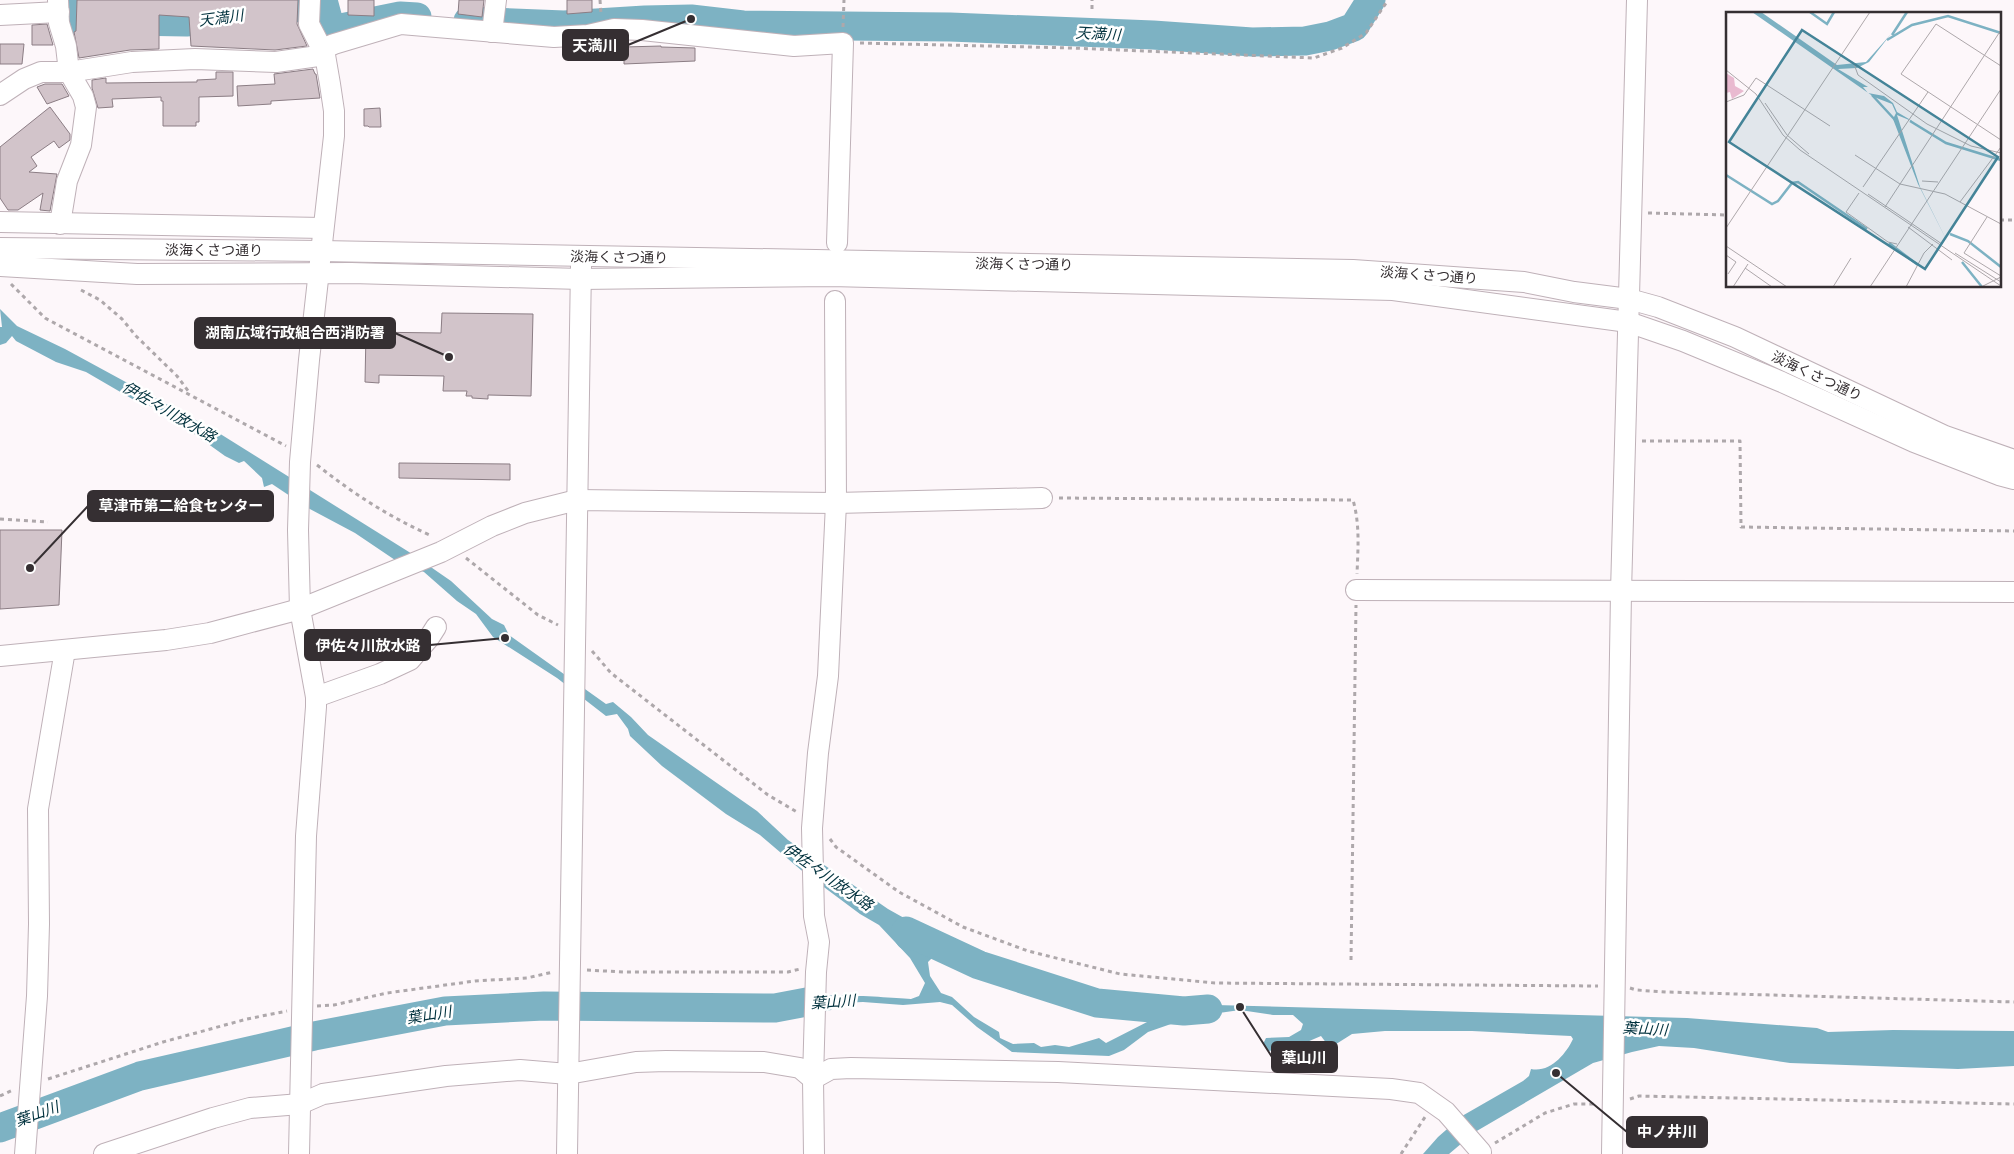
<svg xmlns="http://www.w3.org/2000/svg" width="2014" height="1154" viewBox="0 0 2014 1154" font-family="'Asap Condensed','Noto Sans JP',sans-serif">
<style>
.water{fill:#7db2c3}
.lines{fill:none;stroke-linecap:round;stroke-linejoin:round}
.river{stroke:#7db2c3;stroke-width:29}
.building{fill:#d2c4ca;stroke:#8b7d84}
.minor-casing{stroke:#bfb1b8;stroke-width:22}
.path{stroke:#aea8ab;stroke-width:3;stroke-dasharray:4 4;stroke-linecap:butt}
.minor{stroke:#fff;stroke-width:20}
.labels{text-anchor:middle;stroke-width:5;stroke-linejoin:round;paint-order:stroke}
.street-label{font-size:14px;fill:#352f32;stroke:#fff}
.water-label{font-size:15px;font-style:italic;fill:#00313d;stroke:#fff}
.inset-river{fill:none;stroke:#7db2c3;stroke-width:2.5}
.inset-road{fill:none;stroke:#ada7aa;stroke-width:1}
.view{fill:#448498;fill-opacity:0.15;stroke:#448498;stroke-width:2.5}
.inset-edge{fill:none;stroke:#352f32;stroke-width:2.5}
.leader{fill:none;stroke:#352f32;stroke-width:2}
.callout-dot{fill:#352f32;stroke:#fff;stroke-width:2}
.callout{fill:#352f32;stroke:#352f32;stroke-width:2}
.callout-label{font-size:15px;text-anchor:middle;font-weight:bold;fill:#fff}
</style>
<rect width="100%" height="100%" fill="#fdf7fa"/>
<path class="water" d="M0,309L17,326L65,349L214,430L409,552L451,581L492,619L504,625L509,635L606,704L613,702L631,717L648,735L757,811L788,840L888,909L938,937L933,957L928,962L930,976L941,993L952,997L974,1017L999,1032L1000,1038L1013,1044L1034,1043L1041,1047L1055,1045L1069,1047L1099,1038L1106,1043L1153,1019L1165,1014L1178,1004L1687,1018L1817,1028L1828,1032L1893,1030L2014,1031V1066L1958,1069L1790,1063L1694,1048L1659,1046L1632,1052L1593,1063L1475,1132L1449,1154H1423L1438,1137L1462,1116L1523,1081L1529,1076L1531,1069C1550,1073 1566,1054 1573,1039L1571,1036L1472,1031H1385L1352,1034L1333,1046L1327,1044L1321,1036L1300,1045L1291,1051L1277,1049L1269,1051L1263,1044L1266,1038L1289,1037L1301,1030L1303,1024L1293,1015H1273L1240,1010L1191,1017L1148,1032L1124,1050L1109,1056L1012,1052L977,1027L952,1005L940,1002L903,1005L863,1002L838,1003L831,1010L809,1015L783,1009L769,1012C771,1009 774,1005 777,1004C802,990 880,997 911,999L919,996L925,983L910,958L879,925L860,914L801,870L760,835L726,814L662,766L630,736L628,729L617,714L606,716L557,678L493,637L476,614L457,601L424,572L395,560L355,533L308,508L272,484L264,487L262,478L244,461L239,463L225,456L158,408L141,404L86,372L56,362L16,341L12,336L6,343L0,345V327H2Z"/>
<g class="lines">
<g class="river">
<polyline points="69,0 72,20 186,22 324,4 331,30 400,16 417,17"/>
<polyline points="468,21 564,25 645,20 691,19 743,25 950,27 1153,35 1252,42 1305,41 1330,36 1354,27 1371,0"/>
<polyline points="909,936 906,931 979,965 1097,1003 1184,1011 1208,1009"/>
<polyline points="0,1128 140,1076 314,1036 445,1011 544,1006 775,1008 812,1001"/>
</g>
</g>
<g class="building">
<polygon points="77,0 298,0 297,24 307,46 275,50 191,46 189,17 159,15 159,49 130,50 79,58 74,32 76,31"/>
<polygon points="348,0 374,0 374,16 348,15"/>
<polygon points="459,0 484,0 482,17 458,14"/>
<polygon points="567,0 592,0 592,12 567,14"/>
<polygon points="47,24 53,45 32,45 32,25"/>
<polygon points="0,44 24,44 22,64 0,64"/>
<polygon points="661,46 661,47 695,48 695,61 624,64 624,47"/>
<polygon points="313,69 315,74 316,74 320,98 271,101 271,104 238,106 237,86 275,84 274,74"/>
<polygon points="216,72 233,72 233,96 199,97 199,122 196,122 196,126 163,126 163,101 161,101 161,97 112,99 113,107 98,108 92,88 92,80 106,78 106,83 197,82 197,80 216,79"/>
<polygon points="45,84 62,84 69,96 47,104 37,87"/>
<polygon points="50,107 70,134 70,140 59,148 54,141 31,157 37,166 29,172 57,174 50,211 40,210 43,193 18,210 8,210 0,198 0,147"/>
<polygon points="380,108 381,127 369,127 368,126 364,126 364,109"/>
<polygon points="442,313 533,314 531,396 488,395 488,399 472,398 472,396 466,396 467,391 443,391 444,376 379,375 379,383 365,382 366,332 441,333"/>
<polygon points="399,463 510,464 510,480 399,478"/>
<polygon points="0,530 62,530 59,605 0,609"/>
</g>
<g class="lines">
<defs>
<g id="minor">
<polyline points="58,0 59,23 66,46 69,72 83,96 86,107 81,145 67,181 60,224"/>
<polyline points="0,15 59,12"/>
<polyline points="492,32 496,0"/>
<polyline points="322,49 334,44 401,24 554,37 588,35 614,29 642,30 794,46 843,43 837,243"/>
<polyline points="0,95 24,79 41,72 69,72 132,62 195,59 276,62 325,55"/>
<polyline points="0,222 323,228"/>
<polyline points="0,248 321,251 1353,270 1524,282 1574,292 1629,299 1658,307 1735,337 1945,436 2014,460"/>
<polyline points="0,266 137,274 351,273 581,279 831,276 1393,290 1628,322 1683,341 1782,382 1914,442 1999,475 2014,479"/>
<polyline points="1356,590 2014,592"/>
<polyline points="0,656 166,640 210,633 300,609 441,552 492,526 525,513 577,500 836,503 1042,498"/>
<polyline points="316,697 380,674 410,660 429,638 436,627"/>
<polyline points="813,1079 831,1069 851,1068 1058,1072 1391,1089 1419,1093 1446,1112 1481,1152"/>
<polyline points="25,1154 37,996 39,924 38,809 65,650"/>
<polyline points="104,1154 213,1118 250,1108 300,1104 323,1094 446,1076 520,1070 568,1074 636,1062 666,1061 764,1062 800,1068 813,1079"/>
<polyline points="299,1154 306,836 316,707 316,697 300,609 298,530 300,462 309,360 334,136 334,111 330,84 325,55 309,24 310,0"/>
<polyline points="567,1154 581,266"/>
<polyline points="814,1154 813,1079 816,972 819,942 814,916 812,828 818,753 828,676 836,503 835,301"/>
<polyline points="1612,1154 1621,592 1637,0"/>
</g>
</defs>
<use href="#minor" class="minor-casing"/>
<g class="path">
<polyline points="600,0 601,14"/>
<polyline points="1092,9 1092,0"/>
<polyline points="843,27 844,0"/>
<polyline points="860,43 1072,48 1314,58 1342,48 1366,33 1388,0"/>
<polyline points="1648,213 1728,215"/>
<polyline points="2000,220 2014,220"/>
<polyline points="11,284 45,318 286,446"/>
<polyline points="81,290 100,300 122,319 136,336 177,376 189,392"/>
<polyline points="1642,441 1740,441 1741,527 2014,531"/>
<path d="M317,465C354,494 389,517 432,536"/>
<path d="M1059,498L1353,500C1360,524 1358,549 1357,574"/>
<polyline points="0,519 48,522"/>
<polyline points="466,558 538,615 558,625"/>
<polyline points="592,651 611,673 768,795 797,812"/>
<polyline points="830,839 836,847 899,892 963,927 1028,951 1120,974 1215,983 1598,986"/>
<polyline points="1351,960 1356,605"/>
<polyline points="587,970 623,972 788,972 800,969"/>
<polyline points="1630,988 1636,990 1666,992 2014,1002"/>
<polyline points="317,1006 334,1005 387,993 475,981 527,978 553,972"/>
<polyline points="48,1079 163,1042 247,1019 287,1011"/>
<polyline points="0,1096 13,1090"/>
<polyline points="1630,1099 1639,1096 2014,1104"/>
<polyline points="1495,1143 1545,1113 1574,1104 1597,1104"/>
<polyline points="1401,1154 1425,1117"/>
</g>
<use href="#minor" class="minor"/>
</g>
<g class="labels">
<g class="street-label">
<text x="214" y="255">淡海くさつ通り</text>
<text transform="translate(619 257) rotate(1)" y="5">淡海くさつ通り</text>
<text transform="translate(1024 264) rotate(1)" y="5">淡海くさつ通り</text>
<text transform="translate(1429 275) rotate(4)" y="5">淡海くさつ通り</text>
<text transform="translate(1817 376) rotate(25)" y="5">淡海くさつ通り</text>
</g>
<g class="water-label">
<text transform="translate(221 18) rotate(-7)" y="5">天満川</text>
<text transform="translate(1098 34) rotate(3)" y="5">天満川</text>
<text transform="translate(169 412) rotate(30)" y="5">伊佐々川放水路</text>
<text transform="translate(828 877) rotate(35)" y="5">伊佐々川放水路</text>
<text transform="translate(833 1002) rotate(-4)" y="5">葉山川</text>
<text transform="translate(429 1015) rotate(-9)" y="5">葉山川</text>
<text transform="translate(1645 1029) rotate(3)" y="5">葉山川</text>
<text transform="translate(37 1114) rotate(-20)" y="5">葉山川</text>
</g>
</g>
<g transform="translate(1726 12)">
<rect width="275" height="275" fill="#fdf7fa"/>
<path d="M0,61L8,66L9,74L18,79L6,87L4,80L0,81Z" fill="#e9bad0"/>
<path d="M26,0H35L111,53L140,50L165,22L143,50L131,56L112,57L142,75H137L142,81L158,84L167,91L171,100L188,110L171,103L194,175L223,233L192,172L167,107L170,101L166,92L148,85Z" fill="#7db2c3"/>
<path class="inset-river" d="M84,0L101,12L108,0M166,23L181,0M161,28L186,13L222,4L275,21M146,83L170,109M184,109L220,131L275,148M0,163L46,192L52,189L66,171L72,170L141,217M224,222L242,229L275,255M163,231L192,253M236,250L256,275"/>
<path class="inset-road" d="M128,52L132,63L201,112L245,134L275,141M275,54L210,12L175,62L275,128M0,58L30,82L57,123L74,138L275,274M0,90L18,83L30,66L104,114M39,91L61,123L83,142M129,143L174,172L219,182L275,212M196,169L212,170M137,175L202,80M133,181L120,200L162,230L171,232M142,182L216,232M234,190L275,135M159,195L275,18M261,205L238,241L275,264M182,215L226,248M0,216L144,0M0,234L61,275M229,241L275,270M0,243L10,250L2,262M19,256L46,275M7,275L22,252M107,275L125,246M144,275L275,77M180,275L198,241L207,232M255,275L275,265"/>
<path class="view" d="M76,18L272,145L199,257L3,130Z"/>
<rect width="275" height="275" class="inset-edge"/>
</g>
<path class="leader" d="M691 19L628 45M449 357L395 333M30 568L88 506M505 638L430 645M1240 1007L1272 1057M1556 1073L1627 1132"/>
<g class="callout-dot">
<circle cx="691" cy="19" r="5"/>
<circle cx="449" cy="357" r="5"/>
<circle cx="30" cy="568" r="5"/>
<circle cx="505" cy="638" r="5"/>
<circle cx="1240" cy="1007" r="5"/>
<circle cx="1556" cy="1073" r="5"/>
</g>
<g class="callout">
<rect x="563" y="30" width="65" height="30" rx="5"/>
<rect x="195" y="318" width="200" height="30" rx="5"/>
<rect x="88" y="491" width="185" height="30" rx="5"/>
<rect x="305" y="630" width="125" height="30" rx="5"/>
<rect x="1272" y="1042" width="65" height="30" rx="5"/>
<rect x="1627" y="1117" width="80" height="30" rx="5"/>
</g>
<g class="callout-label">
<text x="595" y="51">天満川</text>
<text x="295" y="338">湖南広域行政組合西消防署</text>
<text x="181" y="511">草津市第二給食センター</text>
<text x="368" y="651">伊佐々川放水路</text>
<text x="1304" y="1063">葉山川</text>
<text x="1667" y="1137">中ノ井川</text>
</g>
</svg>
